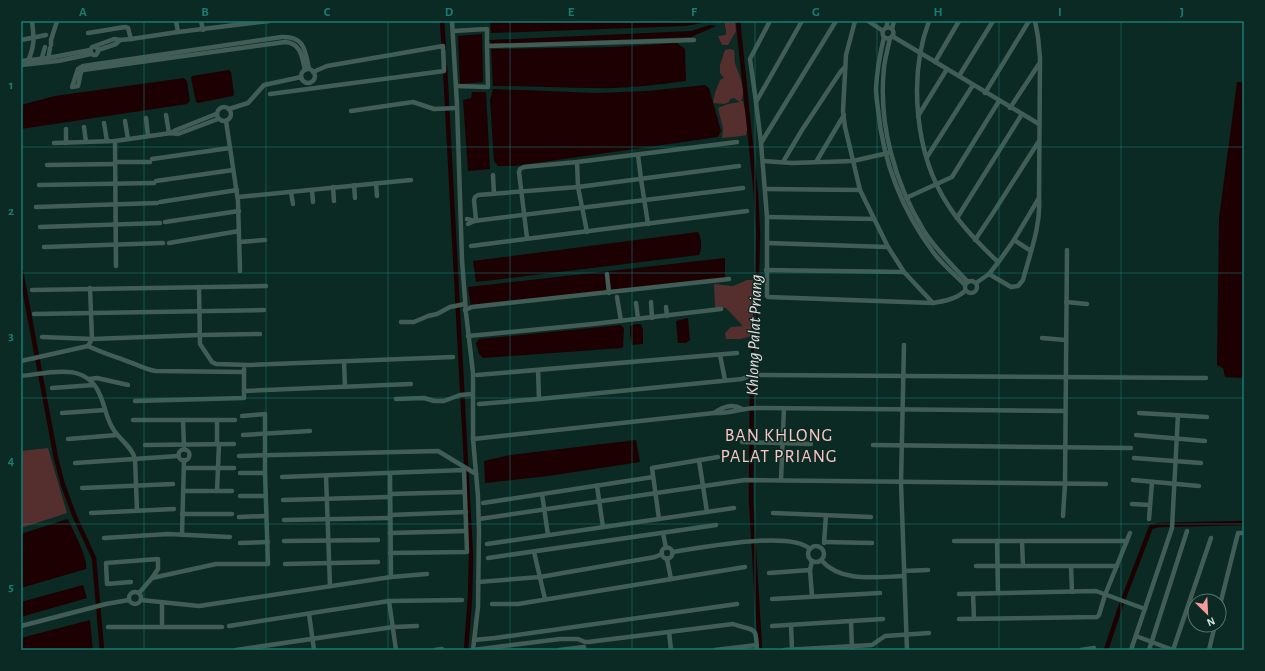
<svg xmlns="http://www.w3.org/2000/svg" width="1265" height="671" font-family="'Alegreya Sans',sans-serif">
<style>
.green{fill:#552f2e}
.water{fill:#1d0002}
.lines{fill:none;stroke-linecap:round;stroke-linejoin:round}
.canal{stroke:#1d0002;stroke-width:4.5}
.street{stroke:#425d56;stroke-width:4.5}
.grid{fill:none;stroke:#197b74;stroke-width:1;stroke-opacity:0.55}
.labels{text-anchor:middle;dominant-baseline:central;stroke-width:3;stroke-linejoin:round;paint-order:stroke}
.water-label{font-size:17px;font-style:italic;fill:#f2dedd;stroke:#0a2a23}
.quarter-label{font-size:18px;letter-spacing:1px;fill:#fbc6c4;stroke:#0a2a23}
.neatline{fill:none;stroke:#197b74;stroke-width:1.5}
.grid-label{font-size:13px;text-anchor:middle;font-weight:bold;fill:#197b74}
</style>
<rect width="100%" height="100%" fill="#0a2a23"/>
<!-- green -->
<g class="green">
<polygon points="724,21 735,21 736,31 728,45 722,45 718,36 726,35 726,30"/>
<path d="M730 49 734 50C735 55 734 59 735 63 739 76 747 89 741 101H743C745 112 750 124 746 135L742 136 722 138 723 129 718 108 728 104 740 102 734 98 730 99 729 102 724 104 713 103 715 93 720 80 724 78 720 73V65L725 50Z"/>
<polygon points="747,280 753,280 754,303 756,309 751,322 751,336 741,339 726,339 725,333 731,327 743,326 726,308 715,307 714,284 733,286"/>
<polygon points="48,448 67,513 21,528 21,451"/>
</g>
<!-- water -->
<g class="water">
<polygon points="490,21 713,21 686,26 491,33"/>
<polygon points="710,25 716,26 691,37 492,45 489,40 691,31"/>
<polygon points="482,34 483,82 460,84 458,36"/>
<path d="M677 43 685 49 686 81C655 85 625 89 594 88 560 88 527 86 493 86L491 49 613 47Z"/>
<polygon points="229,70 231,72 234,94 233,96 198,103 196,102 191,78 192,76"/>
<polygon points="184,78 187,81 190,101 187,104 21,129 21,105 55,96"/>
<polygon points="1237,82 1244,82 1244,378 1225,377 1223,368 1217,365 1219,218"/>
<polygon points="705,85 709,88 721,131 718,137 515,166 498,166 494,161 490,100 493,89 597,93 647,91"/>
<polygon points="472,92 486,92 490,169 468,171 463,100 471,98"/>
<path d="M698 232C702 238 702 249 699 255L476 282 473 261Z"/>
<polygon points="725,258 725,278 471,306 468,287"/>
<polygon points="688,318 690,340 686,343 678,343 676,321"/>
<polygon points="635,324 641,324 643,330 643,344 632,345 630,334 630,326"/>
<polygon points="621,325 624,328 623,347 622,348 483,358 479,354 476,343 479,339"/>
<polygon points="636,440 640,462 548,476 485,483 484,461 510,455"/>
<path d="M67 519 70 523C74 533 89 560 86 569L21 588V534Z"/>
<polygon points="83,585 87,598 21,617 21,602"/>
<polygon points="90,620 93,650 21,650 21,638"/>
</g>
<g class="lines">
<!-- canal -->
<g class="canal">
<polyline points="442,21 444,49"/>
<polyline points="738,21 756,194 758,235 756,305 752,375 751,500 760,650"/>
<polyline points="445,67 471,557 470,598 466,650"/>
<polyline points="21,271 56,458 63,485 75,517 94,558 102,650"/>
<polyline points="1106,650 1120,608 1151,527 1158,525 1244,523"/>
</g>
<!-- street -->
<g class="street">
<polyline points="176,21 178,32"/>
<polyline points="201,21 203,30"/>
<polyline points="452,21 457,105 462,260 466,313 473,373 473,439 478,496 479,531 478,607 473,650"/>
<path d="M836 21 761 143 767 217V296L768 297 933 303C945 301 956 299 965 291"/>
<polyline points="855,21 846,55 843,111 845,127 860,190 888,247 904,272 933,303"/>
<polyline points="868,21 883,31"/>
<path d="M929 21C908 77 915 155 948 205 962 227 980 245 998 262"/>
<circle cx="888" cy="33" r="5.5"/>
<polyline points="886,28 888,21"/>
<polyline points="892,29 894,21"/>
<polyline points="453,31 487,29 487,46 694,40"/>
<polyline points="88,33 125,27 128,28 131,39"/>
<polyline points="892,36 1039,124"/>
<path d="M884 37C880 54 877 71 876 88 876 95 877 102 878 109 883 161 902 210 933 252 942 264 954 274 965 285"/>
<path d="M890 38C888 48 885 58 884 68 878 124 895 184 924 231 936 250 953 266 968 282"/>
<polyline points="21,40 46,35"/>
<polyline points="51,45 51,40 57,21"/>
<polyline points="95,47 98,49 98,52 96,55 93,55 90,51 92,47 114,39 120,40 131,39 178,32 269,21"/>
<polyline points="98,50 116,44 120,40"/>
<polyline points="48,60 50,48"/>
<polyline points="21,61 48,58 90,50"/>
<path d="M28 61C35 45 34 38 32 21"/>
<polyline points="41,61 45,47"/>
<polyline points="935,62 959,21"/>
<polyline points="21,65 58,61 91,54"/>
<circle cx="308" cy="76" r="7"/>
<path d="M305 70C302 57 301 43 285 42L83 70 81 72 78 86 72 87 78 69 83 66 282 37C305 36 305 51 309 69"/>
<polyline points="959,76 993,21"/>
<polyline points="456,86 488,87 487,46"/>
<polyline points="985,93 1029,21"/>
<polyline points="270,94 444,71 443,46 327,66 313,72"/>
<polyline points="756,102 750,59 770,21"/>
<circle cx="224" cy="114" r="7"/>
<polyline points="1010,108 1039,64"/>
<polyline points="229,109 248,103 264,85 301,77"/>
<polyline points="351,111 413,102 434,109 457,108"/>
<polyline points="166,115 169,133"/>
<polyline points="918,116 947,69"/>
<polyline points="146,118 148,136"/>
<polyline points="125,121 128,139"/>
<polyline points="226,121 238,201 240,271"/>
<polyline points="104,123 107,141"/>
<polyline points="84,127 86,142"/>
<polyline points="66,129 66,143"/>
<polyline points="171,133 176,130 216,114"/>
<polyline points="115,141 116,266"/>
<polyline points="54,143 115,141 171,133 178,134 218,119"/>
<polyline points="761,143 756,102 802,21"/>
<polyline points="638,155 641,179 648,224"/>
<polyline points="927,157 973,85"/>
<polyline points="152,159 230,148"/>
<polyline points="763,161 792,163 853,161 888,153"/>
<polyline points="115,162 150,162"/>
<polyline points="577,162 578,187 587,232"/>
<polyline points="783,162 802,130 841,71 845,67"/>
<polyline points="816,162 844,115"/>
<polyline points="47,165 115,164"/>
<polyline points="493,175 494,194"/>
<polyline points="156,181 233,170"/>
<polyline points="376,183 377,196"/>
<polyline points="39,185 154,183"/>
<polyline points="354,185 355,198"/>
<polyline points="333,187 334,201"/>
<polyline points="765,189 860,190"/>
<polyline points="312,190 313,202"/>
<polyline points="291,192 293,204"/>
<polyline points="238,197 411,180"/>
<polyline points="906,198 952,177 999,101"/>
<polyline points="160,202 237,190"/>
<polyline points="36,207 157,203"/>
<polyline points="767,217 874,219"/>
<polyline points="957,218 1022,114"/>
<polyline points="467,219 474,221 743,188"/>
<polyline points="476,220 474,200 475,197 478,195 578,187 739,166"/>
<polyline points="165,222 239,211"/>
<polyline points="468,224 474,221"/>
<polyline points="40,227 160,223"/>
<polyline points="527,238 519,172 520,169 524,167 577,162 737,142"/>
<polyline points="975,240 993,213 1039,141"/>
<polyline points="1014,240 1031,251"/>
<polyline points="239,242 265,240"/>
<polyline points="169,243 239,231"/>
<polyline points="767,243 888,247"/>
<polyline points="471,246 747,211"/>
<polyline points="44,247 163,243"/>
<polyline points="766,270 904,272"/>
<polyline points="607,274 609,293"/>
<path d="M989 274 1011 287 1018 286 1023 280C1030 253 1041 226 1039 198"/>
<circle cx="971" cy="287" r="6"/>
<polyline points="976,283 989,274 1000,260 1014,240 1039,198 1040,58 1038,37 1035,21"/>
<polyline points="199,287 200,344 212,362 216,364 249,365 453,357"/>
<polyline points="32,290 266,286"/>
<polyline points="617,297 621,321"/>
<polyline points="651,302 652,318"/>
<polyline points="1066,302 1087,304"/>
<polyline points="636,303 638,319"/>
<polyline points="666,307 667,316"/>
<polyline points="465,310 472,307 729,279"/>
<polyline points="34,314 264,310"/>
<polyline points="401,322 414,322 428,316 437,314 450,307 465,304"/>
<polyline points="468,336 593,324 721,309"/>
<polyline points="42,337 92,339 200,335 260,334"/>
<polyline points="1042,338 1065,340"/>
<polyline points="904,345 901,483 907,650"/>
<path d="M88 346C102 353 117 357 132 363 141 366 147 370 156 371L244 372"/>
<polyline points="720,355 725,380"/>
<polyline points="21,361 88,346 92,339 90,288"/>
<polyline points="344,361 345,387"/>
<polyline points="244,369 244,391"/>
<polyline points="538,370 539,399"/>
<polyline points="477,375 737,353"/>
<path d="M21 376C50 373 86 361 100 395 105 406 106 417 112 427 118 439 132 446 135 459L137 510"/>
<polyline points="89,379 97,378 128,385"/>
<polyline points="52,388 94,385"/>
<polyline points="396,399 424,398 434,401 444,401 460,395 472,394"/>
<polyline points="135,401 244,398 244,391 411,384"/>
<polyline points="479,404 539,399 742,379 752,375 1206,378"/>
<path d="M742 409C732 403 723 407 714 413 729 414 742 408 756 408L1065 411"/>
<polyline points="62,413 105,410"/>
<polyline points="1139,413 1207,417"/>
<polyline points="242,416 265,414 265,473"/>
<polyline points="133,420 235,420"/>
<polyline points="183,420 184,446"/>
<polyline points="243,435 310,431"/>
<polyline points="1136,435 1205,441"/>
<polyline points="68,439 117,435"/>
<polyline points="473,439 714,413"/>
<polyline points="742,442 811,444"/>
<polyline points="217,444 217,420"/>
<polyline points="145,445 234,444"/>
<polyline points="873,445 1131,448"/>
<circle cx="184" cy="455" r="5.5"/>
<polyline points="239,456 438,451 476,474"/>
<polyline points="1134,458 1201,463"/>
<polyline points="699,460 707,512"/>
<polyline points="75,463 178,456"/>
<polyline points="184,468 234,468"/>
<polyline points="390,474 391,577"/>
<polyline points="326,476 330,586"/>
<polyline points="282,477 464,470 467,552 390,553"/>
<polyline points="781,480 784,408"/>
<polyline points="1133,480 1199,486"/>
<polyline points="597,486 603,527"/>
<polyline points="82,488 173,484"/>
<polyline points="183,491 232,491"/>
<polyline points="217,491 219,444"/>
<polyline points="390,494 464,492"/>
<polyline points="542,494 548,535"/>
<polyline points="240,496 266,496"/>
<polyline points="283,500 390,497"/>
<polyline points="483,503 653,477"/>
<polyline points="1132,504 1150,505"/>
<polyline points="91,513 174,509"/>
<polyline points="773,513 871,517"/>
<polyline points="182,514 232,514"/>
<polyline points="390,515 466,512"/>
<polyline points="1063,516 1065,484 1067,250"/>
<polyline points="239,517 266,516"/>
<polyline points="479,519 745,480 1106,484"/>
<polyline points="659,519 652,468 718,457"/>
<polyline points="1149,519 1152,482"/>
<polyline points="284,520 390,518"/>
<polyline points="390,533 466,531"/>
<polyline points="663,533 666,548"/>
<polyline points="182,535 184,460"/>
<polyline points="104,538 168,534 230,537"/>
<polyline points="284,541 378,540"/>
<polyline points="954,541 1127,541"/>
<polyline points="997,541 998,593"/>
<polyline points="1022,541 1023,566"/>
<polyline points="825,542 872,543"/>
<polyline points="240,543 268,542"/>
<polyline points="824,543 826,515"/>
<polyline points="487,544 734,508"/>
<circle cx="816" cy="554" r="8"/>
<circle cx="667" cy="553" r="5.5"/>
<polyline points="534,552 545,599"/>
<path d="M672 552C700 548 790 530 810 549"/>
<polyline points="488,558 716,525"/>
<polyline points="667,559 671,579"/>
<path d="M821 560C841 583 876 577 904 576"/>
<polyline points="285,564 378,562"/>
<polyline points="976,566 1117,566"/>
<polyline points="1071,566 1072,592"/>
<polyline points="904,571 928,570"/>
<polyline points="769,573 810,570"/>
<polyline points="131,582 107,584 106,563 158,559 158,569 152,578"/>
<polyline points="478,582 540,577 655,557 662,554"/>
<circle cx="135" cy="598" r="6"/>
<polyline points="139,593 152,578 216,564 268,564 265,473 240,473"/>
<polyline points="959,594 1096,591 1145,609"/>
<polyline points="973,594 974,619"/>
<polyline points="812,596 810,570 812,561"/>
<polyline points="772,599 880,593"/>
<polyline points="141,600 199,606 391,577 427,574"/>
<polyline points="389,601 396,650"/>
<polyline points="492,604 518,604 745,567"/>
<polyline points="1219,609 1238,533 1244,533"/>
<polyline points="309,614 314,650"/>
<polyline points="959,619 1097,617 1099,615 1105,595 1130,533"/>
<polyline points="851,621 852,650"/>
<polyline points="791,625 792,649"/>
<polyline points="21,626 106,604 129,600"/>
<polyline points="229,626 389,601 462,600"/>
<polyline points="772,626 883,619"/>
<polyline points="108,627 222,627"/>
<polyline points="162,627 162,602"/>
<polyline points="669,632 671,650"/>
<polyline points="1136,636 1173,650 1211,538"/>
<polyline points="474,640 495,638 737,604"/>
<polyline points="236,650 393,627 417,626"/>
<polyline points="435,650 442,649"/>
<path d="M473 650 560 639H578L585 642H588L733 624C755 632 756 624 757 650"/>
<polyline points="559,650 584,647 584,650"/>
<polyline points="715,650 757,645"/>
<polyline points="784,650 872,645 885,636 929,633"/>
<polyline points="1081,650 1094,648"/>
<polyline points="1131,650 1172,528 1178,415"/>
<polyline points="1149,650 1187,531"/>
<polyline points="1209,650 1215,625"/>
</g>
</g>
<!-- grid -->
<path class="grid" d="M144 21V650M266 21V650M388 21V650M510 21V650M632 21V650M755 21V650M877 21V650M999 21V650M1121 21V650M21 147H1244M21 273H1244M21 398H1244M21 524H1244"/>
<g class="labels">
<!-- water labels -->
<g class="water-label">
<text transform="translate(754 335) rotate(-88)">Khlong Palat Priang</text>
</g>
<!-- quarter labels -->
<g class="quarter-label">
<text x="779" y="436">BAN KHLONG<tspan x="779" dy="21">PALAT PRIANG</tspan></text>
</g>
</g>
<!-- border -->
<rect width="1265" height="671" fill="none" stroke="#0a2a23" stroke-width="44"/>
<!-- north arrow -->
<g transform="translate(1207 613) rotate(156)"><circle r="19" fill="#0a2a23" stroke="#59746d"/>
<path d="M0-3L7 15L0 10L-7 15Z" fill="#f59b9a"/>
<text y="-6" font-size="11" font-weight="bold" text-anchor="middle" fill="#d0e2dc">N</text>
</g>
<rect x="22" y="22" width="1221" height="627" class="neatline"/>
<g class="grid-label">
<text x="83" y="16">A</text>
<text x="205" y="16">B</text>
<text x="327" y="16">C</text>
<text x="449" y="16">D</text>
<text x="571" y="16">E</text>
<text x="694" y="16">F</text>
<text x="816" y="16">G</text>
<text x="938" y="16">H</text>
<text x="1060" y="16">I</text>
<text x="1182" y="16">J</text>
<text x="11" y="89">1</text>
<text x="11" y="215">2</text>
<text x="11" y="340">3</text>
<text x="11" y="465">4</text>
<text x="11" y="591">5</text>
</g>
</svg>
